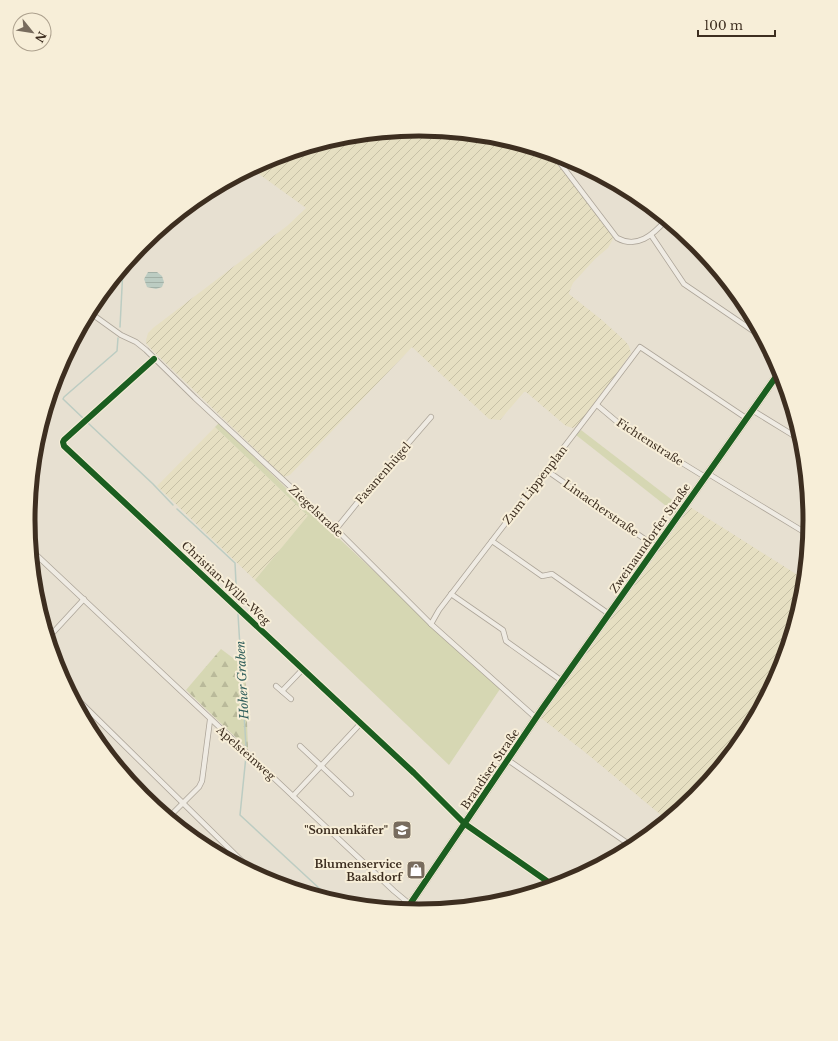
<svg xmlns="http://www.w3.org/2000/svg" width="838" height="1041" font-family="'Libre Baskerville',serif">
<style>
.farmland{fill:url(#farmland-furrows)}
.green{fill:#d6d7b3}
.forest{fill:url(#forest-firs)}
.water{fill:url(#water-rules)}
.lines{fill:none;stroke-linecap:round;stroke-linejoin:round}
.stream{stroke:#bcccc2;stroke-width:1.5}
.street-casing{stroke:#ada599;stroke-width:6}
.secondary-casing{stroke:#9c958a;stroke-width:8}
.street{stroke:#efebe3;stroke-width:4.5}
.secondary{stroke:#efebe3;stroke-width:6}
.cycleway-casing{stroke:#f7eed8;stroke-width:8}
.cycleway{stroke:#1b5e20;stroke-width:6}
.labels{text-anchor:middle;dominant-baseline:central;stroke-width:4;stroke-linejoin:round;paint-order:stroke}
.street-label{font-size:11px;fill:#3d2e20;stroke:#f7eed8}
.poi-label{font-size:11px;font-weight:bold;fill:#3d2e20;stroke:#f7eed8;text-anchor:end}
.water-label{font-size:12px;font-style:italic;fill:#2f5d5a;stroke:#f7eed8}
.rim{fill:none;stroke:#3d2e20;stroke-width:5}
</style>
<defs>
<pattern id="farmland-furrows" width="10" height="10" patternUnits="userSpaceOnUse"><rect width="10" height="10" fill="#e6dfc2"/><path d="M-1 1l2-2M0 10L10 0M9 11l2-2" fill="none" stroke="#c6c0a6"/></pattern>
<pattern id="forest-firs" width="22" height="20" patternUnits="userSpaceOnUse"><rect width="22" height="20" fill="#d6d7b3"/><path d="M5 1l3.5 6h-7zM16 11l3.5 6h-7z" fill="#b9b99a"/></pattern>
<pattern id="water-rules" width="6" height="5" patternUnits="userSpaceOnUse"><rect width="6" height="5" fill="#bcccc2"/><path d="M0 2.5h6" fill="none" stroke="#a2b0a6"/></pattern>
</defs>
<rect width="100%" height="100%" fill="#e7e0d1"/>
<!-- farmland -->
<g class="farmland">
<polygon points="419,130 496,137 549,153 611,232 613,239 608,248 595,259 573,283 570,290 569,294 602,320 625,341 629,346 631,353 582,423 573,428 566,426 526,392 524,392 500,420 489,419 412,347 290,475 284,477 152,350 146,343 146,340 148,333 153,328 287,226 306,208 252,169 270,159 343,137"/>
<polygon points="215,427 308,516 255,580 157,486"/>
<polygon points="690,507 804,579 802,597 780,670 744,738 695,797 667,820 586,753 541,718"/>
</g>
<!-- green -->
<g class="green">
<polygon points="581,430 680,506 675,513 576,435"/>
<polygon points="311,512 477,668 500,689 449,765 255,580"/>
</g>
<!-- forest -->
<g class="forest">
<polygon points="219,423 311,512 308,516 215,427"/>
<polygon points="221,649 245,667 248,749 186,690"/>
</g>
<!-- water -->
<polygon class="water" points="148,272 157,272 162,276 164,282 162,287 156,289 147,287 144,279"/>
<g class="lines">
<!-- stream -->
<g class="stream">
<polyline points="120,327 123,268"/>
<polyline points="84,419 63,399 64,397 117,351 118,338"/>
<polyline points="88,423 153,484 173,505"/>
<polyline points="177,509 235,563 237,604"/>
<polyline points="238,614 246,747"/>
<polyline points="246,756 240,815 333,901"/>
</g>
<!-- street casing -->
<g class="street-casing">
<g id="street">
<path d="M554 155 617 238C637 249 653 235 666 220"/>
<polyline points="651,235 684,284 762,337"/>
<polyline points="89,312 121,335 136,342 146,350 195,398 336,529 431,624 536,718"/>
<polyline points="154,359 64,440 63,442 64,446 414,773 465,824 554,886"/>
<polyline points="597,405 622,426 705,477"/>
<polyline points="752,410 801,440"/>
<polyline points="546,470 656,547"/>
<polyline points="707,473 809,535"/>
<polyline points="336,529 366,492 431,417"/>
<polyline points="492,541 542,576 552,574 609,614"/>
<polyline points="31,550 394,891 418,911"/>
<polyline points="451,594 503,630 506,641 562,681"/>
<path d="M431 624 439 610C506 522 574 435 640 347L746 418"/>
<polyline points="48,638 84,599"/>
<polyline points="276,686 291,699"/>
<polyline points="68,690 255,874"/>
<polyline points="282,691 303,669"/>
<polyline points="300,746 351,794"/>
<polyline points="508,760 633,847"/>
<polyline points="293,796 361,723"/>
<polyline points="168,818 199,787 202,781 210,720"/>
</g>
</g>
<!-- secondary casing -->
<g class="secondary-casing">
<polyline id="secondary" points="406,910 542,709 780,371"/>
</g>
<!-- street -->
<use href="#street" class="street"/>
<!-- secondary -->
<use href="#secondary" class="secondary"/>
<!-- cycleway casing -->
<g class="cycleway-casing">
<g id="cycleway">
<polyline points="154,359 64,440 63,442 64,446 414,773 465,824 554,886"/>
<polyline points="406,910 542,709 780,371"/>
</g>
</g>
<!-- cycleway -->
<use href="#cycleway" class="cycleway"/>
</g>
<!-- icons -->
<defs>
<g id="school-square" transform="scale(1)"><rect x="-9" y="-9" width="18" height="18" rx="4" fill="#786c5e" stroke="#f7eed8"/><path d="M0-5L7-2L0 1L-7-2ZM-4 1L0 2.5L4 1V4Q0 6-4 4Z" fill="#fff"/></g>
<g id="shop-square" transform="scale(1)"><rect x="-9" y="-9" width="18" height="18" rx="4" fill="#786c5e" stroke="#f7eed8"/><path d="M-5-2.5h2.3a2.7 3.5 0 0 1 5.4 0H5L5.5 6h-11ZM-1.5-2.5h3a1.5 2.3 0 0 0-3 0Z" fill="#fff"/></g>
</defs>
<g fill-rule="evenodd">
<use href="#school-square" x="402" y="830"/>
<use href="#shop-square" x="416" y="870"/>
</g>
<g class="labels">
<!-- street labels -->
<g class="street-label">
<text transform="translate(650 442) rotate(33)">Fichtenstraße</text>
<text transform="translate(383 473) rotate(-49)">Fasanenhügel</text>
<text transform="translate(535 485) rotate(-52)">Zum Lippenplan</text>
<text transform="translate(601 508) rotate(35)">Lintacherstraße</text>
<text transform="translate(316 511) rotate(43)">Ziegelstraße</text>
<text transform="translate(650 538) rotate(-55)">Zweinaundorfer Straße</text>
<text transform="translate(226 583) rotate(43)">Christian-Wille-Weg</text>
<text transform="translate(246 753) rotate(42)">Apelsteinweg</text>
<text transform="translate(490 769) rotate(-56)">Brandiser Straße</text>
</g>
<!-- poi labels -->
<g class="poi-label">
<text x="388" y="830">"Sonnenkäfer"</text>
<text x="402" y="864">Blumenservice<tspan x="402" dy="13">Baalsdorf</tspan></text>
</g>
<!-- water labels -->
<g class="water-label">
<text transform="translate(242 680) rotate(-93)">Hoher Graben</text>
</g>
</g>
<!-- crop -->
<path d="M0 0H838V1041H0ZM35 520a384 384 0 1 1 768 0a384 384 0 1 1-768 0Z" fill="#f7eed8" fill-rule="evenodd"/>
<path class="rim" d="M35 520a384 384 0 1 1 768 0a384 384 0 1 1-768 0Z"/>
<!-- north arrow -->
<g transform="translate(32 32) rotate(120)"><circle r="19" fill="#f7eed8" stroke="#ada18e"/>
<path d="M0-3L7 15L0 10L-7 15Z" fill="#786c5e"/>
<text y="-6" font-size="11" font-weight="bold" text-anchor="middle" fill="#3d2e20">N</text>
</g>
<!-- scale -->
<path d="M698 30v6h77v-6" fill="none" stroke="#3d2e20" stroke-width="2"/>
<text x="704" y="30" font-size="12" fill="#3d2e20" stroke="#f7eed8" stroke-width="3" paint-order="stroke">100 m</text>
</svg>
